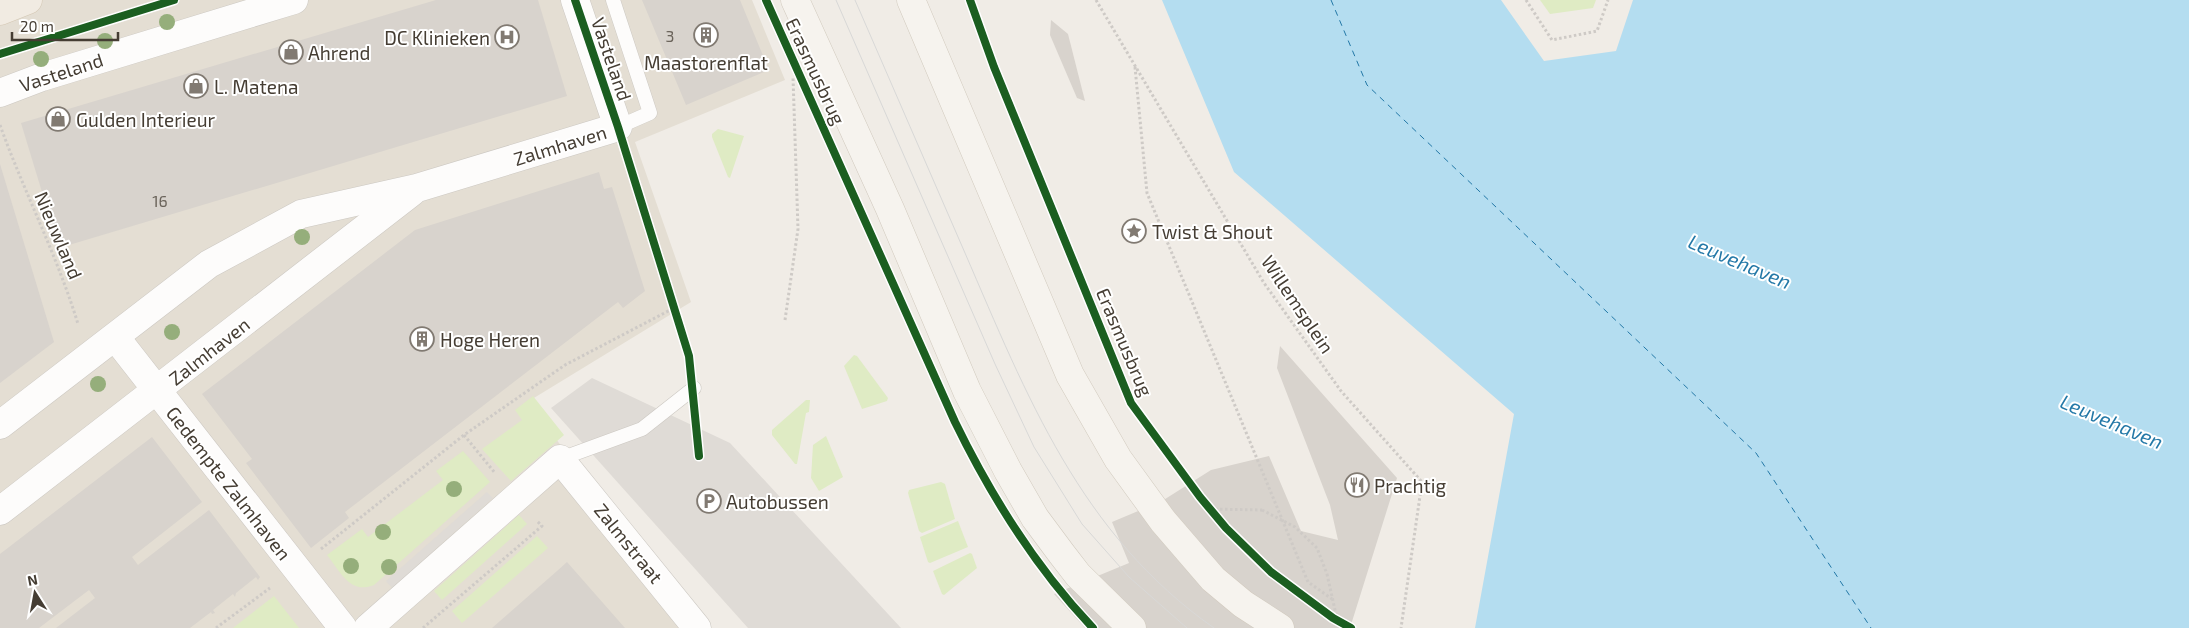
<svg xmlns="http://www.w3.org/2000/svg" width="2189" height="628" font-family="'Exo 2',sans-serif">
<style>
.residential{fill:#e4ded3}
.green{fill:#dfebc4}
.parking{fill:#dfdbd6}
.water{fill:#b4ddf0}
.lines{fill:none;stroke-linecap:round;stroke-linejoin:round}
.ferry{stroke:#2378a7;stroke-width:1;stroke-dasharray:6 5;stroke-linecap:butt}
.building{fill:#d8d3cd}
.service-casing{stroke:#ccc8c2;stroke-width:15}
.minor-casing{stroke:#ccc8c2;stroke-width:29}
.secondary-casing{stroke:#d1cabe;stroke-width:29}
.primary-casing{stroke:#d3c7b3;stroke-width:29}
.path{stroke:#cecac6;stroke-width:3;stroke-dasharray:2.5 2.5;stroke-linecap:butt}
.service{stroke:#fdfcfb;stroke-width:14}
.minor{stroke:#fdfcfb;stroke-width:28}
.secondary{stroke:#f6f3ee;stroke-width:28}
.primary{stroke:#f1ebe2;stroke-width:28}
.tram{stroke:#d8d8d7;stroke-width:1}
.path-bridge{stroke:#cecac6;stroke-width:3;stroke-dasharray:2.5 2.5;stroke-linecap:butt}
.cycleway-casing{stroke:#fff;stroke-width:11}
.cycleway{stroke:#1b5e20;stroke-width:8}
.tree{fill:#95ae7b}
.labels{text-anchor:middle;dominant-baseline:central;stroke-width:4;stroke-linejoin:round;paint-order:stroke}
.number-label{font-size:16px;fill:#6b645b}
.poi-label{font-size:19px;fill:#453d33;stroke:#fff;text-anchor:start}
.street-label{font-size:19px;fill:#453d33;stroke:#fff}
.water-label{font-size:20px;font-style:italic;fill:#2378a7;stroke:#fff}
</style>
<rect width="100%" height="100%" fill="#f0ece6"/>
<!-- residential -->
<polygon class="residential" points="0,0 752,0 785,80 635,142 691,302 529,401 691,628 0,628"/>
<!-- green -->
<g class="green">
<polygon points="1540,0 1596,0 1593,8 1550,14"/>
<polygon points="718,129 744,136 730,178 728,177 712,137 712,134"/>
<polygon points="854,355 857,356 888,398 887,401 862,409 844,366"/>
<polygon points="533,396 564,435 511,481 482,449 522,420 515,410"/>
<polygon points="806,400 810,400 809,412 806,413 797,464 795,464 772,435 772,430"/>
<polygon points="826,436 843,477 819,491 811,478 813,445"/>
<path d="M463 451 490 482 374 585C350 595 340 571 327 555L362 529 368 537 443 480 436 471Z"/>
<polygon points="941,482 945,484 955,519 922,533 919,531 908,493 909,490"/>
<polygon points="519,515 527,524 442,600 434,591"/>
<polygon points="958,521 968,547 930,563 928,562 920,537"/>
<polygon points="537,536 548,548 462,623 452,611"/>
<polygon points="970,553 972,554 977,568 944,595 942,594 933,571"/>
<polygon points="274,596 299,628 233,628"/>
</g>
<!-- parking -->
<g class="parking">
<polygon points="592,378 730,443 901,628 748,628 551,408"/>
<polygon points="487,492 493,498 392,588 386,581"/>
</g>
<!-- water -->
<polygon class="water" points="1162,0 1501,0 1544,61 1616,51 1633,0 2189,0 2189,628 1475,628 1514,414 1234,172"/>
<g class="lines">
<!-- ferry -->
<polyline class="ferry" points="1331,0 1367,85 1756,453 1871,628"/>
</g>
<!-- building -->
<g class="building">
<polygon points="436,0 538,0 567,96 59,248 21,123"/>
<polygon points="642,0 740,0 769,70 686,105"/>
<polygon points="1051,20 1068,34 1085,101 1077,98 1050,35"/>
<polygon points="0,164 54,342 0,383"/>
<polygon points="599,172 604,189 612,187 645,291 623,308 618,302 345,512 349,518 311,548 246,463 252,459 202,394 415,230"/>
<polygon points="1280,346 1397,478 1350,628 1085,628 1054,594 1129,563 1112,522 1162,501 1211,470 1269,456 1301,531 1338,540 1330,505 1277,368"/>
<polygon points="152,437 202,502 132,557 138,565 209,510 260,577 258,580 256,577 236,593 235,597 233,594 213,610 215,613 212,614 211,612 190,628 56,628 95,598 89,590 39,628 0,628 0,554"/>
<polygon points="567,562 625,628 492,628 557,571"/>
</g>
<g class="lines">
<!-- service casing -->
<g class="service-casing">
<g id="service">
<polyline points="613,0 650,113 618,127"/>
<polyline points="560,459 642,429 694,388"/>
</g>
</g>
<!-- minor casing -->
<g class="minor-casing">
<g id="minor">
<polyline points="0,93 42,77 294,0"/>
<polyline points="116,338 343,628"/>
<polyline points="0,425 209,264 301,214 417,188 618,127 575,0"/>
<polyline points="0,511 412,192"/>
<polyline points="368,628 560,459 697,628"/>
</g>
</g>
<!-- secondary casing -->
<g class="secondary-casing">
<g id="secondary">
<polyline points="795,0 890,209 967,391 1008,471 1035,518 1061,553 1078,575 1132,628"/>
<polyline points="911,0 1070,375 1118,459 1163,521 1213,579 1243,604 1280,628"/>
</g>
</g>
<!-- primary casing -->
<g class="primary-casing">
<polyline id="primary" points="0,11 28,0"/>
</g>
<!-- path -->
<g class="path">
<polyline points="1096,0 1264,283 1341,391 1422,482 1401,628"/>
<polyline points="1526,0 1552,40 1597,31 1608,0"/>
<polyline points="1135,67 1147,193 1308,582 1332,599"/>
<path d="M0 125C24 192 57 255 78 324"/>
<polyline points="785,320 798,229 793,77"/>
<polyline points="464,435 495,473"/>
<polyline points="1210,509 1262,510"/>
<polyline points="321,549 464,435 565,365 674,308"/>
<polyline points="1327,574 1339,628"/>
<polyline points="216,628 270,588"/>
<polyline points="423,628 542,526 537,521"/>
</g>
<!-- service -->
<use href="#service" class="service"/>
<!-- minor -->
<use href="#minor" class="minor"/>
<!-- secondary -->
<use href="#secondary" class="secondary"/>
<!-- primary -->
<use href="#primary" class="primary"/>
<!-- tram -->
<g class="tram">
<polyline points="836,0 995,364 1034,447 1082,524 1129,577 1187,628"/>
<path d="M855 0C892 84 928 169 965 253 1027 396 1080 534 1214 628"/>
</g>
<!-- path-bridge -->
<polyline class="path-bridge" points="1262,510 1295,527 1317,548 1327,574"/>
<!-- cycleway casing -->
<g class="cycleway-casing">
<g id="cycleway">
<polyline points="575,0 618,127 689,356 699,456"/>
<path d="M766 0 955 422C992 498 1035 567 1093 628"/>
<polyline points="970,0 994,67 1131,403 1200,497 1226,528 1271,572 1333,618 1351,628"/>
<polyline points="0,54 174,0"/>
</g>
</g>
<!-- cycleway -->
<use href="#cycleway" class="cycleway"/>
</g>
<!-- trees -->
<g class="tree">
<circle cx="167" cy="22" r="8"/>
<circle cx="105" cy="41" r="8"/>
<circle cx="41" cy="59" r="8"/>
<circle cx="302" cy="237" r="8"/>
<circle cx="172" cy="332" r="8"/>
<circle cx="98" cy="384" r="8"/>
<circle cx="454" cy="489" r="8"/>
<circle cx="383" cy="532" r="8"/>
<circle cx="351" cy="566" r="8"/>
<circle cx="389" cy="567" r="8"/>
</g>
<!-- icons -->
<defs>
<g id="building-ring" transform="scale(1.25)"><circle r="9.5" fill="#fff" stroke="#817a72" stroke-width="1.5"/><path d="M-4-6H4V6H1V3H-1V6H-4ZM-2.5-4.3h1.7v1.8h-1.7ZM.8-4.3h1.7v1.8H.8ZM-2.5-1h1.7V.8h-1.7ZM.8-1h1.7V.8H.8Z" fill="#817a72"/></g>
<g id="hospital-ring" transform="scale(1.25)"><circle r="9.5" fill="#fff" stroke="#817a72" stroke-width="1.5"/><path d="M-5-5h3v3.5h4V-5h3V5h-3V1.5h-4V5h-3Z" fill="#817a72"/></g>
<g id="shop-ring" transform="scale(1.25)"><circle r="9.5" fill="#fff" stroke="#817a72" stroke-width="1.5"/><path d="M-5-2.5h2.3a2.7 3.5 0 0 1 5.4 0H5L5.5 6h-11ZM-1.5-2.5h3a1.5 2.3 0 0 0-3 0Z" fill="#817a72"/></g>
<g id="sight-ring" transform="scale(1.25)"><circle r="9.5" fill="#fff" stroke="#817a72" stroke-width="1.5"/><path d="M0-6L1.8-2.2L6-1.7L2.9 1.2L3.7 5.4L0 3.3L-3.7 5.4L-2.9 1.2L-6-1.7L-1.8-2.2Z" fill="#817a72"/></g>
<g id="restaurant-ring" transform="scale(1.25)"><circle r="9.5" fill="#fff" stroke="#817a72" stroke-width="1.5"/><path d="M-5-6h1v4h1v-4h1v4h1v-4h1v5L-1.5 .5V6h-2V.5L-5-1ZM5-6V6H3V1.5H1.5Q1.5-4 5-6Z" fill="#817a72"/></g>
<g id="parking-ring" transform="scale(1.25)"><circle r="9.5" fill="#fff" stroke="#817a72" stroke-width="1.5"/><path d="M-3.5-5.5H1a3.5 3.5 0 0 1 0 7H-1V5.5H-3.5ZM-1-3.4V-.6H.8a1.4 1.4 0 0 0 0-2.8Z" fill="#817a72"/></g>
</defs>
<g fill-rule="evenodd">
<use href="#building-ring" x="706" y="35"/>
<use href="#hospital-ring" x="507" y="37"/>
<use href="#shop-ring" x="291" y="52"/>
<use href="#shop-ring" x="196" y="86"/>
<use href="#shop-ring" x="58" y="119"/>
<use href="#sight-ring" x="1134" y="231"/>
<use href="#building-ring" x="422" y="339"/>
<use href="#restaurant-ring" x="1357" y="485"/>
<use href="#parking-ring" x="709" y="501"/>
</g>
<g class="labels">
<!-- number labels -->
<g class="number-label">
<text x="670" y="35">3</text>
<text x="160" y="200">16</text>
</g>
<!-- poi labels -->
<g class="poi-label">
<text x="490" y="37" text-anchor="end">DC Klinieken</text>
<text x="308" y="52">Ahrend</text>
<text x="706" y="62" text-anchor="middle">Maastorenflat</text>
<text x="214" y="86">L. Matena</text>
<text x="76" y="119">Gulden Interieur</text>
<text x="1152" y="231">Twist &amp; Shout</text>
<text x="440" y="339">Hoge Heren</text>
<text x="1374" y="485">Prachtig</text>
<text x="726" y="501">Autobussen</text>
</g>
<!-- street labels -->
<g class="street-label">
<text transform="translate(612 59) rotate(71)">Vasteland</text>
<text transform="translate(816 71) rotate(65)">Erasmusbrug</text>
<text transform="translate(61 72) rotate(-18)">Vasteland</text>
<text transform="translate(560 145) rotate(-17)">Zalmhaven</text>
<text transform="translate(59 235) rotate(67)">Nieuwland</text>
<text transform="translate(1298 304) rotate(56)">Willemsplein</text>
<text transform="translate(1125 342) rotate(67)">Erasmusbrug</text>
<text transform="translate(209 351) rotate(-38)">Zalmhaven</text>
<text transform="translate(229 483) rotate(52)">Gedempte Zalmhaven</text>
<text transform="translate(629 543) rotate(51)">Zalmstraat</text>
</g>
<!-- water labels -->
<g class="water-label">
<text transform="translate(1740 261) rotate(23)">Leuvehaven</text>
<text transform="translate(2112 421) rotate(23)">Leuvehaven</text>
</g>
</g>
<!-- north arrow -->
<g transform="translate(35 593) rotate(349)" stroke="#ffffff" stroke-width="4" paint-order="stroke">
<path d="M0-4L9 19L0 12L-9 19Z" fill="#453d33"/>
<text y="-8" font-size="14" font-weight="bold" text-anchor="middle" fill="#453d33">N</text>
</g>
<!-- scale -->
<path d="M12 32v8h106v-8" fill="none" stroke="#453d33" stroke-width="2.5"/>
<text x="20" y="32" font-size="15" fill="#453d33" stroke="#ffffff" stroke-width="4" paint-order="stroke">20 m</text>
</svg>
